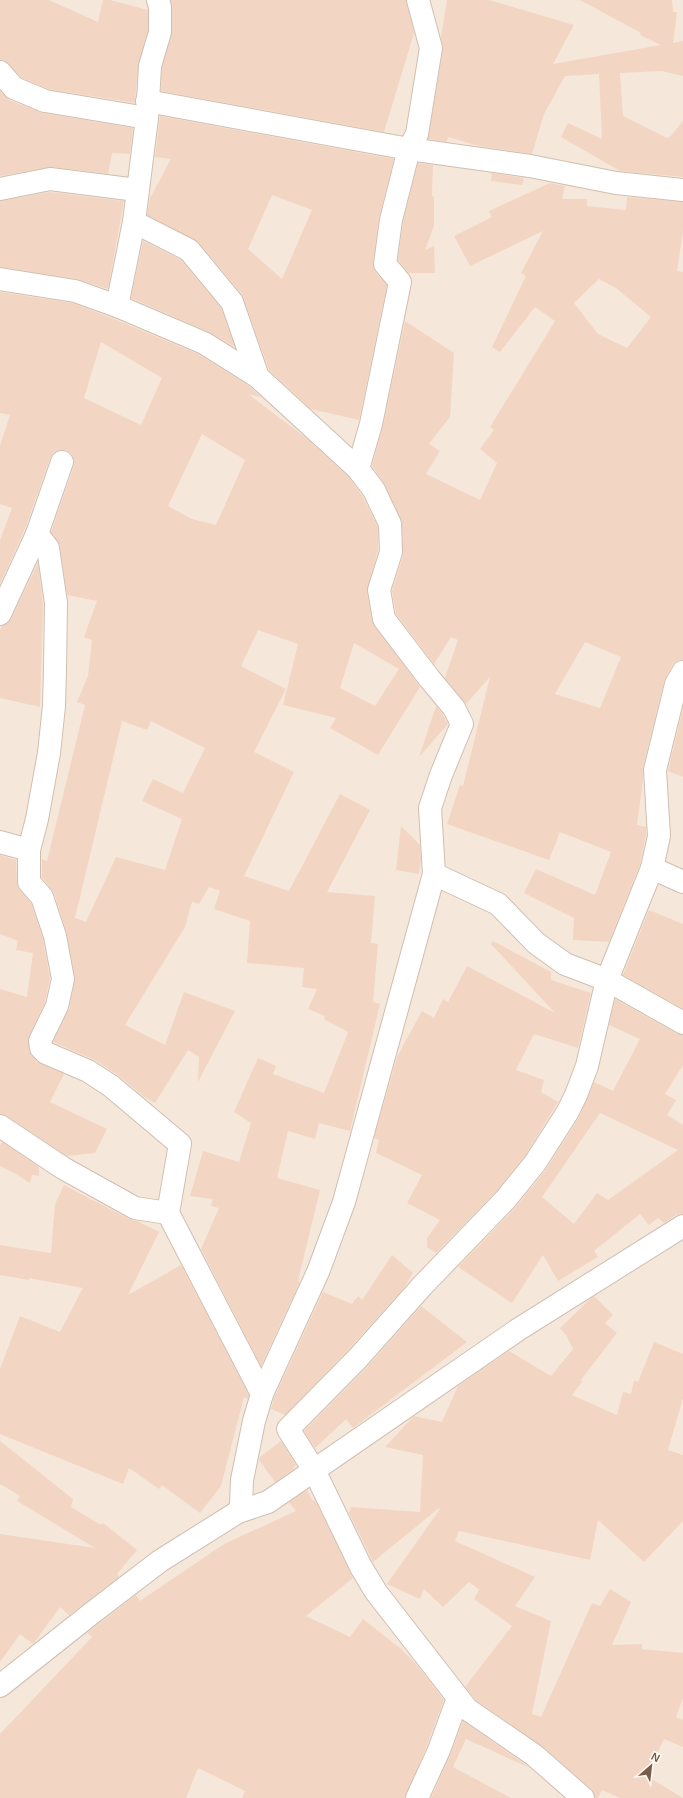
<svg xmlns="http://www.w3.org/2000/svg" width="683" height="1798" font-family="Helvetica,sans-serif">
<style>
.residential{fill:#f5e8da}
.building{fill:#f3d5c3;fill-rule:evenodd}
.lines{fill:none;stroke-linecap:round;stroke-linejoin:round}
.minor-casing{stroke:#d1beb0;stroke-width:24}
.minor{stroke:#fff;stroke-width:22}
</style>
<rect width="100%" height="100%" fill="#fdf6ec"/>
<!-- residential -->
<rect class="residential" x="0" y="0" width="683" height="1798"/>
<!-- building -->
<g class="building">
<polygon points="0,0 49,0 98,22 103,0 110,0 148,10 148,30 138,65 135,103 48,89 22,78 9,64 0,60"/>
<polygon points="171,0 406,0 414,33 384,132 161,91 162,68 172,32"/>
<polygon points="447,0 489,0 574,25 553,64 661,45 640,35 641,33 580,0 672,0 673,12 677,12 673,43 683,41 683,76 662,71 620,73 623,116 667,138 668,137 669,138 683,121 683,177 620,171 561,137 568,123 602,139 599,74 565,76 544,114 532,154 479,146 448,137 447,142 428,139 443,50 441,37"/>
<polygon points="0,91 9,100 43,113 133,128 130,154 112,153 108,174 51,167 0,176"/>
<path d="M160 116 394 159 379 217 373 262 375 272 387 285 359 420 311 409 269 370 242 294 198 242 147 215 150 198 171 159 155 157ZM272 195 312 210 282 279 248 249Z"/>
<polygon points="418,163 433,165 432,196 434,197 434,226 425,250 434,246 435,273 409,273 398,260 403,222"/>
<polygon points="492,173 524,178 522,185 491,181"/>
<path d="M550 183 565 186 562 199H587V206L626 210 627 197 683 202V231L677 271 683 272V660L677 661 672 665 664 681 643 767V780L637 825 646 827V835L640 864 609 942 573 940 574 918 524 893 536 869 595 895 611 852 560 832 549 860 447 824 460 785 463 786 490 677 466 704 445 678 458 640 451 637 434 664 396 614 392 591 403 556 402 523 385 485 372 466 383 426 405 321 454 353 450 417 429 444 440 451 426 474 480 500 497 463 480 449 494 430 490 427 555 321 535 307 500 352 492 347 526 276 521 273 543 231 470 266 454 236 492 217 489 211ZM599 279 616 288 651 317 627 348 598 334 574 303ZM585 642 621 657 600 708 555 694Z"/>
<polygon points="50,192 124,201 108,289 77,279 0,267 0,201"/>
<polygon points="143,241 181,260 221,308 235,347 209,332 131,298"/>
<path d="M0 292 72 303 112 318 198 354 250 387 261 397 248 394 305 437 349 477 363 497 378 527V550L367 592 372 621 420 687 378 755 330 728 336 718 283 705 298 644 258 630 241 666 286 689 254 752 294 772 244 876 289 891 340 794 370 810 327 892 375 896 371 943 378 944 373 1002 380 1004 350 1131 319 1123 315 1139 288 1131 277 1178 320 1190 298 1281 300 1282 261 1366 201 1249 219 1208 211 1206 213 1199 190 1196 203 1151 239 1162 251 1123 234 1112 258 1058 276 1066 273 1074 324 1093 348 1032 324 1019 325 1016 308 1009 317 989 302 987 304 968 247 963 250 921 214 909 220 891 209 887 199 904 192 902 185 927 125 1025 165 1045 184 992 235 1011 198 1082 199 1057 188 1050 155 1103 143 1096 119 1076 95 1060 53 1042 69 1009 75 977 67 934 54 893 42 877V859L47 861 85 705 77 702 88 676 92 640 84 637 97 601 67 595 60 546 51 532 74 466V460L72 454 66 450H60L54 452 50 458 25 529 0 584V540L12 508 0 504V446L10 415 0 413ZM101 342 162 378 141 425 84 398ZM202 434 245 460 216 525 192 519 168 506ZM354 643 399 669 375 706 340 688ZM122 721 147 730 151 721 205 748 183 793 153 779 142 801 182 819 165 870 116 857 86 922 75 918Z"/>
<polygon points="38,563 43,604 40,707 0,698 0,630 2,626 7,624 11,619"/>
<polygon points="436,706 443,715 448,724 419,757"/>
<polygon points="683,708 683,777 668,771"/>
<polygon points="401,826 420,845 421,859 419,874 396,870"/>
<polygon points="0,855 16,860 17,883 20,890 31,903 43,939 50,979 45,1002 29,1036 29,1050 37,1062 64,1074 50,1102 107,1129 95,1153 67,1156 7,1116 0,1114 0,989 27,997 33,953 16,950 18,941 0,934"/>
<polygon points="649,910 683,924 683,1009 623,975"/>
<polygon points="493,941 551,972 551,980 591,993 578,1048 534,1034 516,1070 544,1080 541,1092 558,1102 525,1156 496,1192 436,1253 427,1247 427,1238 440,1220 407,1203 422,1175 376,1153 379,1140 374,1138 397,1057 422,1011 434,1018 443,999 448,1002 467,966 555,1013 491,944"/>
<path d="M615 999 677 1034 683 1035V1065L665 1094 676 1100 667 1115 683 1125V1214L676 1215 664 1223 658 1218 649 1225 640 1214 594 1251 598 1257 558 1281 543 1255 512 1303 458 1267 514 1209 545 1171 578 1119 594 1082 613 1091 640 1039 609 1025ZM600 1113 678 1150 608 1200 597 1193 574 1224 542 1197Z"/>
<polygon points="2,1142 39,1167 39,1176 32,1175 30,1183 16,1174 0,1166 0,1146"/>
<polygon points="64,1185 129,1219 137,1221 159,1232 128,1295 167,1273 167,1275 168,1272 181,1265 249,1395 248,1399 244,1397 221,1486 200,1513 162,1485 159,1489 129,1468 123,1484 0,1434 0,1369 20,1316 60,1332 83,1288 29,1278 29,1280 0,1275 0,1245 51,1253 55,1204"/>
<polygon points="392,1255 413,1273 403,1289 349,1349 285,1415 271,1409 274,1398 323,1292 352,1304 358,1296 362,1300"/>
<polygon points="594,1296 613,1315 605,1323 617,1333 580,1381 583,1381 572,1395 617,1415 623,1392 631,1394 634,1380 638,1382 654,1342 683,1354 683,1398 668,1450 683,1455 683,1521 644,1562 598,1520 590,1560 459,1531 455,1541 535,1577 515,1606 551,1621 532,1714 541,1717 592,1603 600,1606 610,1589 631,1602 612,1645 642,1644 642,1649 683,1653 683,1698 676,1717 683,1720 683,1747 664,1739 647,1776 683,1798 620,1798 602,1790 598,1798 595,1798 591,1789 542,1746 476,1700 465,1687 512,1626 474,1599 479,1590 481,1591 469,1582 443,1607 424,1589 420,1599 387,1584 440,1509 439,1508 373,1562 349,1513 351,1507 420,1512 423,1455 385,1447 414,1416 442,1422 458,1386 509,1351 551,1376 573,1349 566,1335 560,1328 588,1301"/>
<polygon points="421,1306 467,1342 353,1428 346,1419 315,1448 304,1431 367,1367"/>
<polygon points="0,1441 73,1499 71,1507 101,1525 103,1523 137,1550 117,1574 119,1577 69,1615 60,1607 33,1644 20,1634 0,1662 0,1534 95,1548 17,1501 20,1496 0,1484"/>
<polygon points="281,1441 296,1465 293,1468 294,1469 275,1482 259,1460 260,1457"/>
<polygon points="307,1490 313,1501 315,1500 353,1578 306,1616 350,1637 363,1619 400,1648 417,1665 444,1700 427,1745 405,1798 242,1798 245,1791 198,1768 186,1798 0,1798 0,1734 92,1637 87,1633 136,1595 140,1601 224,1544 296,1511 289,1502"/>
<polygon points="463,1721 530,1768 466,1739 453,1767 511,1798 431,1798 450,1755"/>
</g>
<g class="lines">
<!-- minor casing -->
<g class="minor-casing">
<g id="minor">
<polyline points="158,0 160,7 160,32 150,66 147,118 134,222 189,250 232,302 258,377 358,469"/>
<polyline points="0,72 14,88 45,101 147,118"/>
<polyline points="147,101 409,149 530,166 616,183 683,190"/>
<polyline points="0,189 50,179 137,190"/>
<polyline points="0,279 75,291 117,306 204,343 258,377"/>
<polyline points="117,306 134,222"/>
<polyline points="37,534 48,548 56,603 55,670 54,706 49,753 37,819 29,850 29,882 42,897 55,936 63,979 57,1006 40,1041 41,1048 46,1053 88,1071 111,1086 180,1144 168,1213"/>
<polyline points="0,614 37,534 62,462"/>
<polyline points="0,842 29,850"/>
<polyline points="652,868 683,882"/>
<polyline points="434,874 498,904 536,943 565,964 607,980 683,1023"/>
<polyline points="0,1126 63,1168 135,1208 168,1213 262,1394"/>
<polyline points="238,1512 241,1505 242,1480 254,1421 262,1394 318,1272 344,1202 434,874 430,808 441,775 462,724 454,708 429,678 384,619 379,590 391,552 390,524 374,490 358,469 371,424 400,282 385,264 391,220 409,149 417,134 431,48 418,0"/>
<polyline points="0,1686 92,1613 160,1561 238,1512 268,1502 519,1329 683,1226"/>
<polyline points="417,1798 439,1750 458,1698"/>
<polyline points="583,1798 534,1755 467,1709 376,1592 361,1567 314,1470 288,1429 358,1358 423,1285 505,1200 535,1163 567,1113 576,1095 587,1066 607,980 652,868 659,836 655,770 676,684 683,672"/>
</g>
</g>
<!-- minor -->
<use href="#minor" class="minor"/>
</g>
<!-- north arrow -->
<g transform="translate(651 1766) rotate(28)" stroke="#fffaf3" stroke-width="3" paint-order="stroke">
<path d="M0-3L7 15L0 10L-7 15Z" fill="#7a5c4d"/>
<text y="-6" font-size="11" font-weight="bold" text-anchor="middle" fill="#7a5c4d">N</text>
</g>
</svg>
